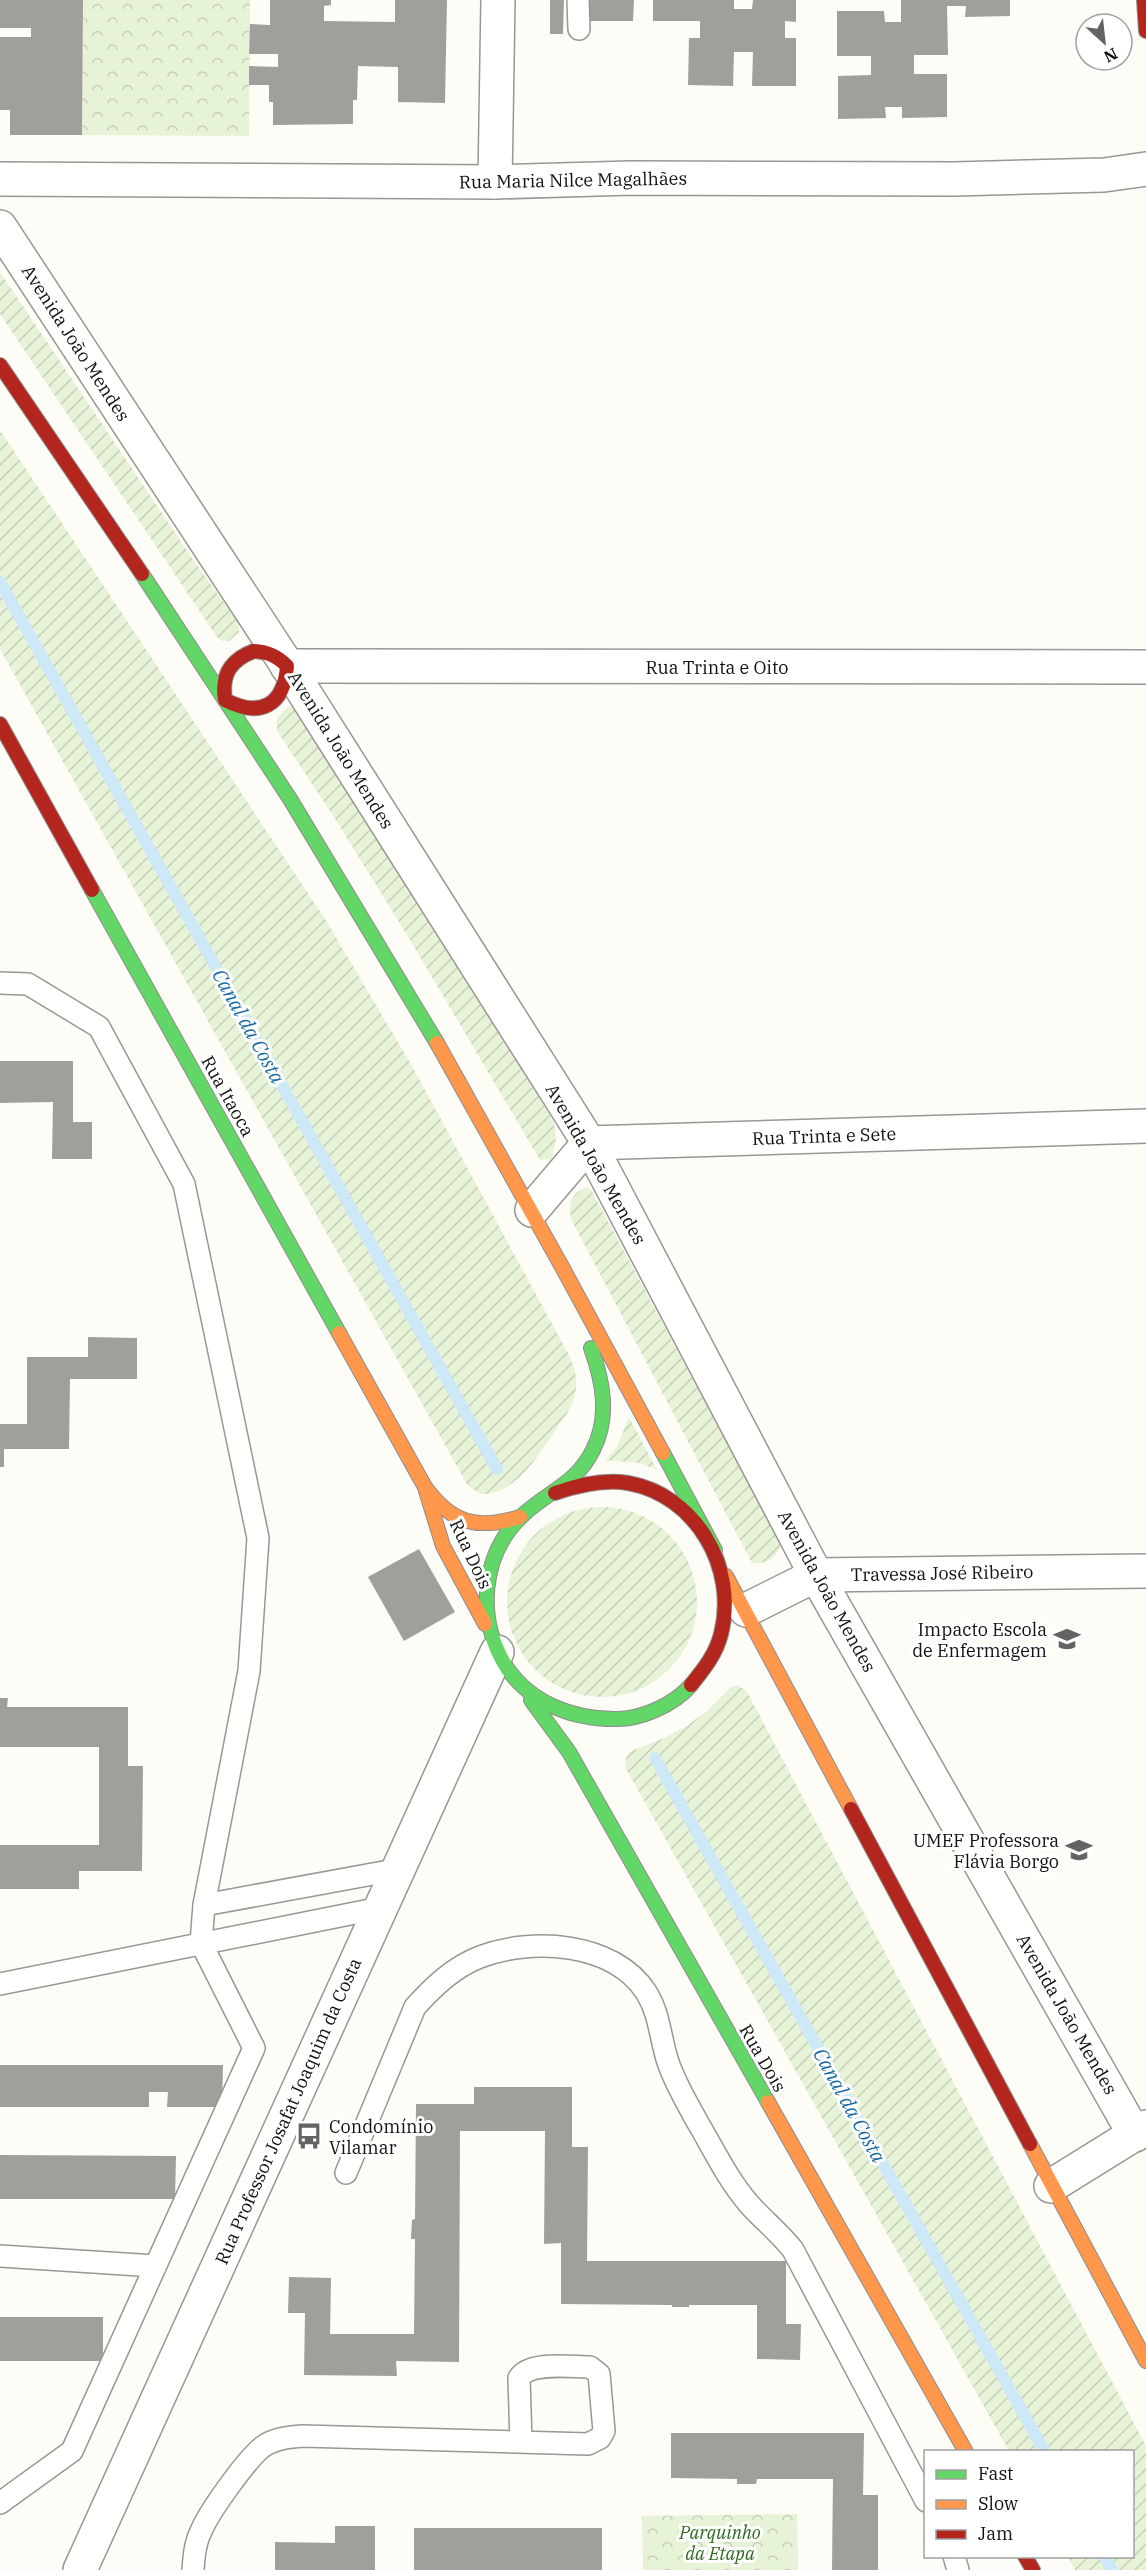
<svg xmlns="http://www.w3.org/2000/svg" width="1146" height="2570" font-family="'IBM Plex Serif',serif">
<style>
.park{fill:url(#park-crowns)}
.garden{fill:url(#garden-furrows)}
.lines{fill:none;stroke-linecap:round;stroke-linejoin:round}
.stream{stroke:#cde8f7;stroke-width:12}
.building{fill:#a19f9c}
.lane-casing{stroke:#979795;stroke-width:24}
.street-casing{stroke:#979795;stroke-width:36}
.fast-casing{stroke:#8e8d8b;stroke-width:16}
.slow-casing{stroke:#8e8d8b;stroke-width:16}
.jam-casing{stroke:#8e8d8b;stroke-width:16}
.lane{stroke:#fffffe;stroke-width:21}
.street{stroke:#fffffe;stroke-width:33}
.fast{stroke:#63d668;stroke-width:14}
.slow{stroke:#ff974d;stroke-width:14}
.jam{stroke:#b3261e;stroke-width:14}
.labels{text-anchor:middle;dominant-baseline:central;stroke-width:6;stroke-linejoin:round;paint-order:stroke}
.street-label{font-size:18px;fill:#111;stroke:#fff}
.poi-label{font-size:18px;fill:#111;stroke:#fff;text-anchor:end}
.park-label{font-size:18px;font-style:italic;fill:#2f6b1f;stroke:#fff}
.water-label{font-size:20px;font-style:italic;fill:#1768a6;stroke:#fff}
</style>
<defs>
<pattern id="park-crowns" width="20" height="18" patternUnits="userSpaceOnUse" patternTransform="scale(1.5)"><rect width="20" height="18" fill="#e7f3d7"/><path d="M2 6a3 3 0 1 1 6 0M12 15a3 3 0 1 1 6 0" fill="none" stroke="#c5cfb8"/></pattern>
<pattern id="garden-furrows" width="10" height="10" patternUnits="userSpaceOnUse" patternTransform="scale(1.5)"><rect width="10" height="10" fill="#e7f3d7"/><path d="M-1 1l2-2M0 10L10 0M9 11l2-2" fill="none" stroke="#c5cfb8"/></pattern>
</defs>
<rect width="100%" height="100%" fill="#fdfcf7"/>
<!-- park -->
<g class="park">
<polygon points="83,0 250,0 249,136 82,135"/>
<polygon points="797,2514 798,2570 643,2570 642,2516"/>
</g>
<!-- garden -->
<g class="garden">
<polygon points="0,272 194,561 239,624 239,632 229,641 222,641 217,637 0,314"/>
<path d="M0 430 327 922 412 1066 569 1355C575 1368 578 1381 575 1395 572 1409 562 1420 555 1431 537 1457 516 1494 481 1494L468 1486 0 649Z"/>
<path d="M289 706 297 707 552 1119C558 1134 556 1144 551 1159L540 1160 407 935 332 814 277 731V718Z"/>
<path d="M586 1187 590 1188 781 1544C776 1559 767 1564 752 1563L572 1221C567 1204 571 1194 586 1187Z"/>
<polygon points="629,1417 657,1470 640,1463 605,1460 617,1447"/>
<circle cx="602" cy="1602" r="95"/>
<polygon points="737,1685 746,1690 1146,2446 1146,2570 1075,2570 1068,2557 1132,2556 1132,2452 1009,2451 625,1767 626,1758 631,1751 664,1738 685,1727 707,1711 731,1687"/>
</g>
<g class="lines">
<!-- stream -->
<g class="stream">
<polyline points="0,582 497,1469"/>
<polyline points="655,1758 1045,2452"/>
<polyline points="1104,2556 1112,2570"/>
</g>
</g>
<!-- building -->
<g class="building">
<polygon points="0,0 83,0 82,135 10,135 10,110 0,110 0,37 31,37 31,28 0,28"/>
<polygon points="270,0 331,0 331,5 324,6 324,21 395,22 395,0 447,0 445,103 398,102 398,67 358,66 357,100 353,100 353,124 273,125 273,102 269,102 269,85 249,85 249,66 278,67 278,54 249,54 250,24 270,25"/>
<polygon points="550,0 564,0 563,34 550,34"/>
<polygon points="588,0 634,0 633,21 588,21"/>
<polygon points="653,0 734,0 734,9 752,9 753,0 796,0 796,22 785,21 785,38 796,38 796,86 752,86 753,52 734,52 733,86 688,85 689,38 700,38 700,21 653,21"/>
<polygon points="901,0 1010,0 1010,16 965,17 966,6 947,6 948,55 914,55 914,74 947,74 947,117 902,118 902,107 885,107 886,118 838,119 838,76 871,75 871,56 837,56 837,11 884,11 885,22 901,22"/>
<polygon points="0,1061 73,1061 73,1122 92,1122 92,1159 52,1159 53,1102 0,1103"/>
<polygon points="88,1337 137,1338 137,1379 70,1379 69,1449 4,1449 4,1467 0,1467 0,1424 27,1424 27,1357 88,1357"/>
<polygon points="419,1549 455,1612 404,1641 368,1577"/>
<polygon points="0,1698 8,1698 7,1707 128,1707 128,1766 143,1766 142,1871 79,1871 79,1889 0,1889 0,1845 99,1845 99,1747 0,1747"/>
<polygon points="0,2065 223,2065 222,2107 167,2107 168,2092 149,2092 149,2107 0,2107"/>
<polygon points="474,2087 572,2087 572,2147 588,2147 587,2261 786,2261 786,2324 801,2324 800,2360 757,2359 757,2305 689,2305 689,2307 672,2307 672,2305 561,2304 561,2243 544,2244 545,2131 460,2131 459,2362 396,2361 397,2376 304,2375 305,2313 288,2313 289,2277 331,2278 330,2334 414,2334 415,2239 411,2239 412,2220 415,2219 416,2104 474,2104"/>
<polygon points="0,2155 176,2156 175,2199 0,2199"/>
<rect x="0" y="2317" width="103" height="44"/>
<polygon points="671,2433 864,2433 863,2495 878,2495 878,2570 832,2570 833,2479 757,2479 756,2484 737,2484 737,2479 671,2478"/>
<polygon points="335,2526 375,2526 375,2570 275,2570 275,2542 335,2543"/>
<rect x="414" y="2528" width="188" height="42"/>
</g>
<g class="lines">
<!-- lane casing -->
<g class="lane-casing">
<g id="lane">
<polyline points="578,0 579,29"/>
<polyline points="0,983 28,984 99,1027 184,1184 258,1538 249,1671 204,1905 201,1943 254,2048 72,2451 0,2503"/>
<polyline points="204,1905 400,1869"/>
<polyline points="0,1984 380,1908"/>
<path d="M346 2173 415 2007C434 1986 454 1967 480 1957 532 1937 613 1942 646 1992 660 2014 660 2038 668 2062 675 2083 687 2103 698 2123 714 2150 728 2180 749 2204 763 2220 780 2233 793 2250L926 2501"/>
<polyline points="0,2256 155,2266"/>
<polyline points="954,2556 958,2570"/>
<path d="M193 2570C194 2556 195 2542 202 2529 210 2511 251 2452 267 2444 278 2438 290 2437 303 2436L588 2444 600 2438 604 2431 599 2374 590 2367C570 2367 530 2361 519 2378L521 2442"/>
</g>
</g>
<!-- street casing -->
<g class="street-casing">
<g id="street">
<polyline points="0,179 495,182 631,178 955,179 1104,175 1146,169"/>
<polyline points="495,182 498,0"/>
<polyline points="0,227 283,659 589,1143 816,1575 1135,2135"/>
<polyline points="287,666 1146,667"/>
<polyline points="532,1210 589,1143 1146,1126"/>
<polyline points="746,1610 816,1575 1146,1571"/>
<polyline points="1051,2186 1146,2127"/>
<polyline points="80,2570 497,1652"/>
</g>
</g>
<!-- fast casing -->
<g class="fast-casing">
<g id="fast">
<polyline points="142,574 290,799 437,1043"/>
<polyline points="92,890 339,1333"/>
<path d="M591 1348C603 1381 610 1417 593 1450 577 1483 549 1491 524 1514 480 1554 476 1620 507 1668 531 1703 572 1719 614 1719 640 1720 674 1705 691 1685"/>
<polyline points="663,1453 715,1550"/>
<polyline points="531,1700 569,1752 768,2102"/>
</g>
</g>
<!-- slow casing -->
<g class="slow-casing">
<g id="slow">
<polyline points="437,1043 561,1265 663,1453"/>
<path d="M339 1333 425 1487C452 1524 477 1530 520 1517"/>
<polyline points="426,1491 443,1546 485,1624"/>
<polyline points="726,1576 851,1809"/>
<polyline points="768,2102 966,2452"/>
<polyline points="1030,2144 1146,2361"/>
</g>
</g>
<!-- jam casing -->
<g class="jam-casing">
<g id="jam">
<polyline points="1144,0 1146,31"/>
<polyline points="0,365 142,574"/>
<path d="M254 651C268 652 277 656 287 666 284 706 260 718 225 700 221 675 230 660 254 651Z"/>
<polyline points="0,724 92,890"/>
<path d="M555 1493C578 1485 603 1479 628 1483 696 1495 738 1568 721 1634 716 1654 704 1669 691 1685"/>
<polyline points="851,1809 1030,2144"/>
<polyline points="1025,2556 1033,2570"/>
</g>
</g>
<!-- lane -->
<use href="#lane" class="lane"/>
<!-- street -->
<use href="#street" class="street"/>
<!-- fast -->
<use href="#fast" class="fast"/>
<!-- slow -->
<use href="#slow" class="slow"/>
<!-- jam -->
<use href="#jam" class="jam"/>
</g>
<!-- icons -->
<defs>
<g id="university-bare" transform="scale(2.07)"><path d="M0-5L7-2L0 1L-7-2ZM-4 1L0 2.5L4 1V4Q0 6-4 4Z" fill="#646362" stroke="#fff" stroke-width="2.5" paint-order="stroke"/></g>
<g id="school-bare" transform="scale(2.07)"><path d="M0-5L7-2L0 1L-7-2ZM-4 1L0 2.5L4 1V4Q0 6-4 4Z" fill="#646362" stroke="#fff" stroke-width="2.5" paint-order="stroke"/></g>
<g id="bus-bare" transform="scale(2.07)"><path d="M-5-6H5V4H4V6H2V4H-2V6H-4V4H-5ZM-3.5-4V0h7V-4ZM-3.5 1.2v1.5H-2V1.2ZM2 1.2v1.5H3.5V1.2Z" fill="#646362" stroke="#fff" stroke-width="2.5" paint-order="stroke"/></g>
</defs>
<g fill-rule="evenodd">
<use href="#university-bare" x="1067" y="1639"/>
<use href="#school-bare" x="1079" y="1850"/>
<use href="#bus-bare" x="309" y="2136"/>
</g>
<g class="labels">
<!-- street labels -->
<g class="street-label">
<text transform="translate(573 180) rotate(-1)">Rua Maria Nilce Magalhães</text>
<text transform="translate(76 343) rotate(57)">Avenida João Mendes</text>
<text x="717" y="667">Rua Trinta e Oito</text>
<text transform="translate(341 750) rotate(58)">Avenida João Mendes</text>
<text transform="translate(228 1096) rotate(61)">Rua Itaoca</text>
<text transform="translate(824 1136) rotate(-2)">Rua Trinta e Sete</text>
<text transform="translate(596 1164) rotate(60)">Avenida João Mendes</text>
<text transform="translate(471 1554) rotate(65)">Rua Dois</text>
<text transform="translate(942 1573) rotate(-1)">Travessa José Ribeiro</text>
<text transform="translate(827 1591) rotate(61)">Avenida João Mendes</text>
<text transform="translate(1067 2014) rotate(60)">Avenida João Mendes</text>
<text transform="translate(763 2058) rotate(60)">Rua Dois</text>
<text transform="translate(288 2111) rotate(-66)">Rua Professor Josafat Joaquim da Costa</text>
</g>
<!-- poi labels -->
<g class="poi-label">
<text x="1047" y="1629">Impacto Escola<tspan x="1047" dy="21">de Enfermagem</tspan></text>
<text x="1059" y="1840">UMEF Professora<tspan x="1059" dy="21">Flávia Borgo</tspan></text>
<text x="329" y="2126" text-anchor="start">Condomínio<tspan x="329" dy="21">Vilamar</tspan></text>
</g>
<!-- park labels -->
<g class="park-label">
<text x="720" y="2532">Parquinho<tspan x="720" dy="21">da Etapa</tspan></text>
</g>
<!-- water labels -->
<g class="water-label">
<text transform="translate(249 1026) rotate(61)">Canal da Costa</text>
<text transform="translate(850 2105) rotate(61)">Canal da Costa</text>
</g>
</g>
<!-- legend -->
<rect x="924" y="2450" width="210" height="108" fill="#ffffff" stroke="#a0a0a0" stroke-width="1.5"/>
<rect x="936" y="2470" width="30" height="9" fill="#63d668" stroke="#a0a0a0" stroke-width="1.5"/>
<text x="978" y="2480" font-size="18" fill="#111111">Fast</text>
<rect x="936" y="2500" width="30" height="9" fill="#ff974d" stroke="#a0a0a0" stroke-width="1.5"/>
<text x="978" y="2510" font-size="18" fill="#111111">Slow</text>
<rect x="936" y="2530" width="30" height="9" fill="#b3261e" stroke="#a0a0a0" stroke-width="1.5"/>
<text x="978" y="2540" font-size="18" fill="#111111">Jam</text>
<!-- north arrow -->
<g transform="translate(1104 42) rotate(153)"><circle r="28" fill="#ffffff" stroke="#a0a0a0" stroke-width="1.5"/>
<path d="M0-4.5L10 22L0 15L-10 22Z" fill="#646362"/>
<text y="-9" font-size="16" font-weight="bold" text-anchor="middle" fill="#111111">N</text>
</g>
</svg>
